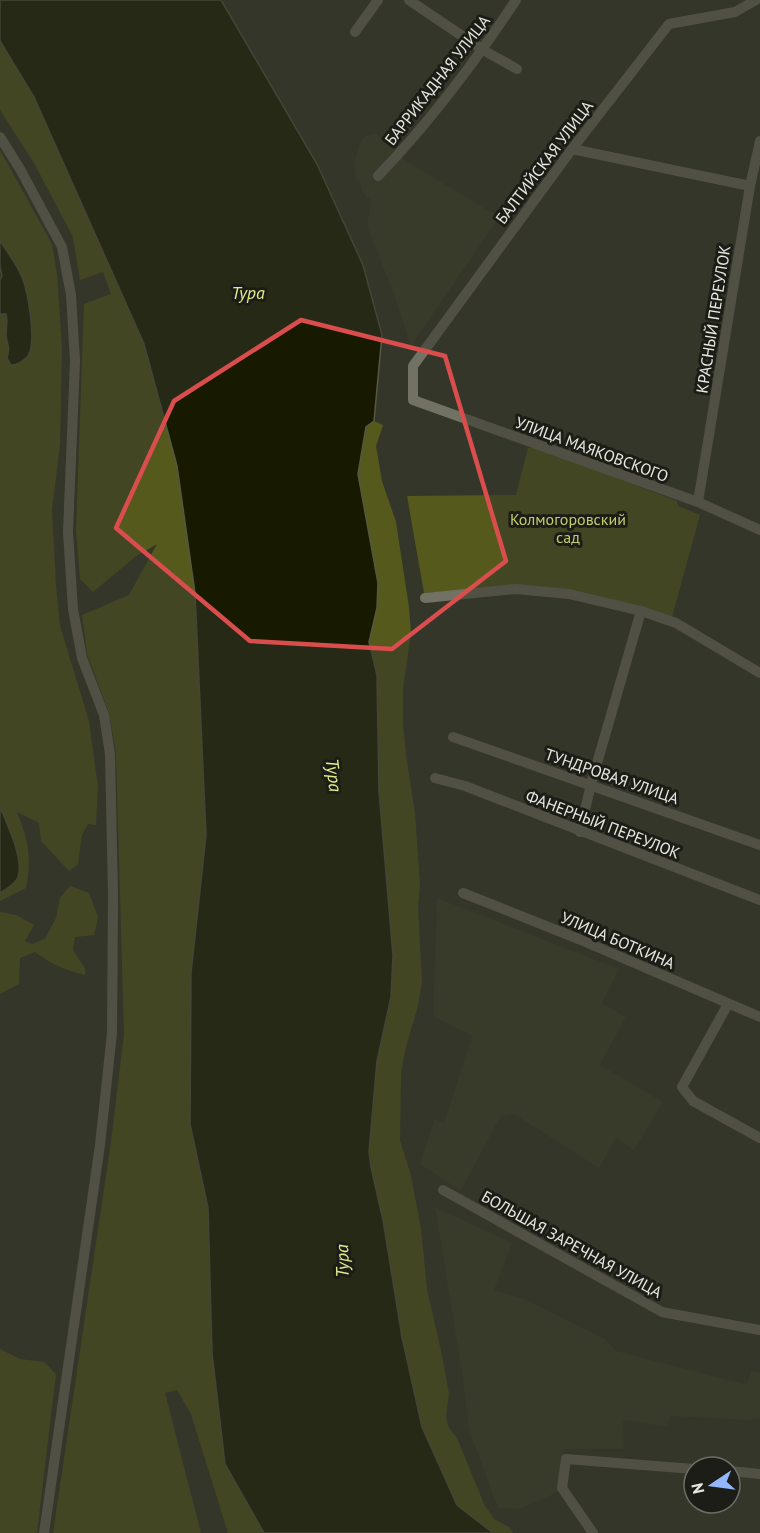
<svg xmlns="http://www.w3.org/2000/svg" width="760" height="1533" font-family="'PT Sans',sans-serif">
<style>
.built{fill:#3c3e2a}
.green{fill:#55591c}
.water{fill:#181a00;stroke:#565843;stroke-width:1.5}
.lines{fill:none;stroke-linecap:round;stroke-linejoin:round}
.street{stroke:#717264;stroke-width:10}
.marked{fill:none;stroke:#d94e4d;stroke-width:4.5;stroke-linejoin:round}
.labels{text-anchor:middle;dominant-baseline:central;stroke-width:6;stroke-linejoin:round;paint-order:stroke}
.street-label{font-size:16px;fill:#e7e8e0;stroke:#1c1d17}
.park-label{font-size:16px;fill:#c4cc6e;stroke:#1c1d17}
.water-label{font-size:18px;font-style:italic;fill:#e3ec8d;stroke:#1c1d17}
</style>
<rect width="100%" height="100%" fill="#343629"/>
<!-- built -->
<g class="built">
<polygon points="376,133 406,161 499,217 411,346 395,297 367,226 371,200 362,192 360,181 356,179 354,166 359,146 365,136"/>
<polygon points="437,898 619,969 602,1003 626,1017 600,1065 663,1102 634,1150 616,1138 599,1168 514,1114 500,1117 461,1191 420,1164 435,1119 444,1123 472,1036 433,1016"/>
<polygon points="435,1207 512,1243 494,1290 524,1299 605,1339 616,1351 747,1385 751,1371 760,1373 760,1418 748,1420 670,1416 667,1427 623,1420 624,1449 564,1449 558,1492 520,1509 498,1508 469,1429 462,1372"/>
</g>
<!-- green -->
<g class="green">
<polygon points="0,41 34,97 144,344 177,466 195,593 206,835 191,973 190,1124 208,1208 212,1353 225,1464 264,1533 228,1533 191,1414 177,1390 165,1393 201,1533 53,1533 111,1142 124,1034 116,753 109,713 87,654 82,615 129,595 157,544 135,557 93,592 80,579 76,531 84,304 111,294 103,272 80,280 73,237 34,163 0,110"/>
<path d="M0 150 52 244 57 274 62 348 60 444 52 510 56 586 60 626 89 721 98 787 96 825 88 824 82 835 78 864 69 871 41 841 39 823 17 812C28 839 32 858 26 888L0 901V893C7 889 15 885 18 877 24 858 7 824 0 807V314H6C8 321 6 327 6 334 6 345 11 344 7 358L30 346 29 302 0 241Z"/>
<polygon points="374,421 383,425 376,446 382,481 396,522 409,607 411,632 403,689 403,724 406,756 415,813 420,884 418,908 422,981 418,1006 405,1050 401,1074 400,1140 411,1176 421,1229 427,1289 443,1360 449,1394 446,1417 449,1428 457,1438 484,1504 494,1519 509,1527 513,1533 493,1533 457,1505 422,1427 402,1337 383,1220 371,1167 369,1152 377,1061 391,997 393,956 379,791 377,675 369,642 377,608 358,474 366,427"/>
<polygon points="528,448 538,448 677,501 678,506 700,515 672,617 516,586 424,593 407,496 516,495"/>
<path d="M70 886 89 893 98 917 94 935 75 937 73 950 85 968V975C65 970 51 964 35 952L20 958 19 984 0 994V912L16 915 34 925 25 941 32 944 45 939 56 918 60 898Z"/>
<polygon points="0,1349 20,1359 44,1362 56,1374 37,1533 0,1533"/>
</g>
<!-- water -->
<g class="water">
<polygon points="0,0 221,0 317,164 363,265 382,335 374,421 366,427 358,474 378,583 377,608 369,642 377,675 379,791 393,956 391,997 377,1061 369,1152 371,1167 383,1220 402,1337 422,1427 457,1505 493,1533 264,1533 225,1464 212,1353 208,1208 190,1124 191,973 206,835 195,593 177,466 144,344 34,97 0,41"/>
<path d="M0 241C8 253 16 263 22 277 28 292 37 342 28 356 24 361 17 365 11 365L7 358C11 344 6 345 6 334 6 327 8 321 6 314H0V280L2 276 0 267Z"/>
<path d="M0 807C7 824 24 858 18 877 15 885 6 889 0 893Z"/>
</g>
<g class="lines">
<!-- street -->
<g class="street">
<polyline points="409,0 483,50 517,69"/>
<polyline points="756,0 735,12 669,24 572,149 413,366 413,400 698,502 760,530"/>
<polyline points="355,32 378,0"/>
<polyline points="0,137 20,169 62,247 71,295 75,361 68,532 73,609 82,658 104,715 110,754 113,894 112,1033 100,1145 44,1533"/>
<polyline points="572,149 750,186"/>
<path d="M378 176C430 122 475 62 516 0"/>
<polyline points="698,502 750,186 760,141"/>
<polyline points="425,598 516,589 569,594 641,611 676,623 760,673"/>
<polyline points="453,737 760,845"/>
<polyline points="435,778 465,786 760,900"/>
<polyline points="580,832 591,784 641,611"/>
<polyline points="463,893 581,940 760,1017"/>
<polyline points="728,1004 682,1087 693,1101 760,1138"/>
<polyline points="443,1190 662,1312 760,1330"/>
<polyline points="730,1471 760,1474"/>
<polyline points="593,1533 562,1488 566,1459 694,1469"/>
</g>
</g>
<!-- marked area -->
<path d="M0 0H760V1533H0ZM301 320 445 356 506 561 392 649 250 641 116 528 174 401Z" fill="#343629" fill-opacity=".55" fill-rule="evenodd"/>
<path class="marked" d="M301 320 445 356 506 561 392 649 250 641 116 528 174 401Z"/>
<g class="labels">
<!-- street labels -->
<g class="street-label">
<text transform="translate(437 80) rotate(-52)">БАРРИКАДНАЯ УЛИЦА</text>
<text transform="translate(544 162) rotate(-53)">БАЛТИЙСКАЯ УЛИЦА</text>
<text transform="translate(713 319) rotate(-81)">КРАСНЫЙ ПЕРЕУЛОК</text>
<text transform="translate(592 449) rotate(20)">УЛИЦА МАЯКОВСКОГО</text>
<text transform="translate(612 776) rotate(19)">ТУНДРОВАЯ УЛИЦА</text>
<text transform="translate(603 824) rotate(21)">ФАНЕРНЫЙ ПЕРЕУЛОК</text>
<text transform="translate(618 940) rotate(23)">УЛИЦА БОТКИНА</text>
<text transform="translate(572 1244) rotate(29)">БОЛЬШАЯ ЗАРЕЧНАЯ УЛИЦА</text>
</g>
<!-- park labels -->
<g class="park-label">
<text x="568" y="519">Колмогоровский<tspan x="568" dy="18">сад</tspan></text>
</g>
<!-- water labels -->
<g class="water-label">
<text x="248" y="292">Тура</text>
<text transform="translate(334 775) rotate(83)">Тура</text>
<text transform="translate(342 1261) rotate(-91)">Тура</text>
</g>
</g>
<!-- north arrow -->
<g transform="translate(712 1485) rotate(257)"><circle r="28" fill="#1c1d17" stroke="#6d6e67" stroke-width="1.5"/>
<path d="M0-4.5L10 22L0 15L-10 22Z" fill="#93b7fd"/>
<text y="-9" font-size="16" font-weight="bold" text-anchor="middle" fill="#e7e8e0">N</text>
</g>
</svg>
